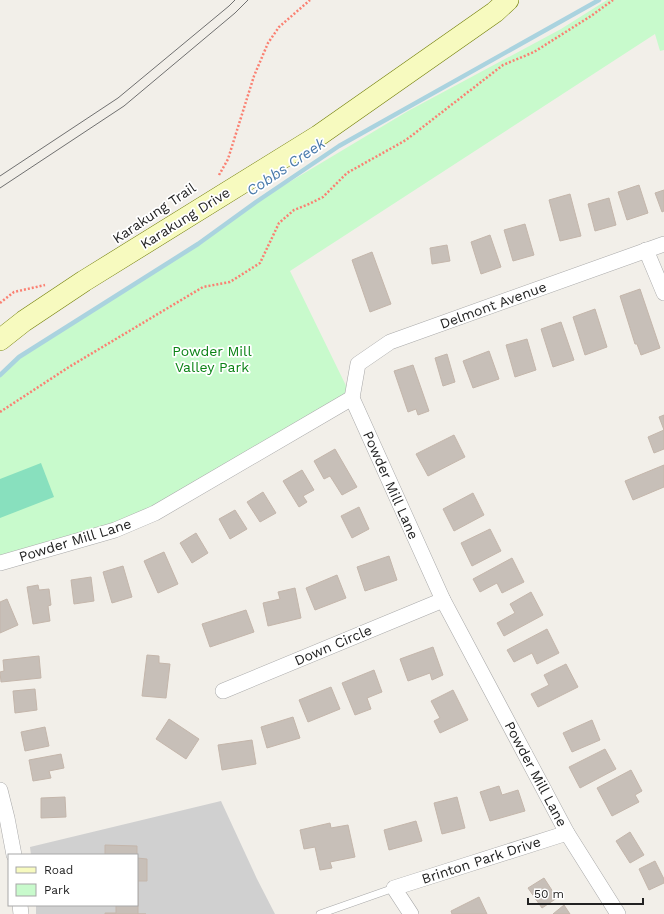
<svg xmlns="http://www.w3.org/2000/svg" width="664" height="914" font-family="'Work Sans',sans-serif">
<style>
.religious{fill:#d0d0d0}
.park{fill:#c8facc}
.pitch{fill:#88e0be}
.lines{fill:none;stroke-linecap:round;stroke-linejoin:round}
.stream{stroke:#aad3df;stroke-width:4.5}
.building{fill:#c7bfb8;stroke:#c4b6ab}
.lane-casing{stroke:#a9a9a9;stroke-width:8}
.street-casing{stroke:#a9a9a9;stroke-width:16}
.secondary-casing{stroke:#707d05;stroke-width:22}
.path{stroke:#fa8072;stroke-width:2.5;stroke-dasharray:2 2;stroke-linecap:butt}
.lane{stroke:#fff;stroke-width:7}
.street{stroke:#fff;stroke-width:15}
.secondary{stroke:#f7fabf;stroke-width:21}
.tram{stroke:#707070;stroke-width:1}
.labels{text-anchor:middle;dominant-baseline:central;stroke-width:3.5;stroke-linejoin:round;paint-order:stroke}
.street-label{font-size:14px;fill:#222;stroke:#fff}
.park-label{font-size:14px;fill:#0c8416;stroke:#fff}
.water-label{font-size:15px;font-style:italic;fill:#4a7aab;stroke:#fff}
</style>
<rect width="100%" height="100%" fill="#f2efe9"/>
<!-- religious -->
<polygon class="religious" points="221,801 257,879 275,914 36,914 36,905 137,905 137,855 31,855 30,847"/>
<!-- park -->
<polygon class="park" points="607,0 664,0 664,50 660,51 655,34 290,271 352,398 155,513 0,563 0,375 19,357 158,269 256,202 408,111 561,29"/>
<!-- pitch -->
<polygon class="pitch" points="41,463 54,497 0,518 0,479"/>
<g class="lines">
<!-- stream -->
<polyline class="stream" points="0,375 19,357 198,244 256,202 339,146 599,0"/>
</g>
<!-- building -->
<g class="building">
<polygon points="639,185 648,213 627,220 618,192"/>
<polygon points="664,190 664,211 662,212 655,193"/>
<polygon points="570,194 581,236 560,241 549,200"/>
<polygon points="609,198 616,225 595,231 588,204"/>
<polygon points="525,224 534,255 513,261 504,230"/>
<polygon points="490,235 501,267 481,274 471,242"/>
<polygon points="447,245 450,261 432,264 430,248"/>
<polygon points="372,252 391,304 370,312 352,260"/>
<polygon points="640,289 660,348 641,355 637,344 635,344 620,296"/>
<polygon points="595,309 607,347 585,355 573,317"/>
<polygon points="561,322 574,360 553,367 541,329"/>
<polygon points="527,339 536,370 515,377 506,345"/>
<polygon points="489,351 499,379 473,388 463,361"/>
<polygon points="447,354 455,382 443,386 435,358"/>
<polygon points="413,365 429,411 418,415 416,409 408,412 394,371"/>
<polygon points="664,415 664,449 654,453 648,437 664,430 659,417"/>
<polygon points="454,435 465,457 428,476 416,454"/>
<polygon points="335,449 357,487 342,495 330,476 324,479 314,461"/>
<polygon points="664,465 664,487 633,500 625,481"/>
<polygon points="302,470 314,490 303,496 307,502 299,507 283,481"/>
<polygon points="263,492 276,513 260,522 247,502"/>
<polygon points="473,493 484,515 454,531 443,509"/>
<polygon points="359,507 369,529 352,538 341,516"/>
<polygon points="235,510 247,529 230,539 219,519"/>
<polygon points="490,529 501,551 472,566 461,543"/>
<polygon points="196,533 208,553 192,563 180,543"/>
<polygon points="164,552 178,584 158,593 144,561"/>
<polygon points="389,556 397,580 365,591 357,567"/>
<polygon points="512,558 524,582 502,593 497,583 480,592 473,579"/>
<polygon points="123,566 132,597 112,603 103,572"/>
<polygon points="337,575 346,598 315,610 306,588"/>
<polygon points="91,577 94,601 74,604 71,580"/>
<polygon points="38,585 39,590 49,589 51,605 48,606 50,621 33,624 27,587"/>
<polygon points="295,588 301,618 268,626 263,603 280,599 278,592"/>
<polygon points="531,592 543,615 504,636 497,623 515,613 510,604"/>
<polygon points="7,599 18,625 0,633 0,602"/>
<polygon points="246,610 254,632 210,647 202,624"/>
<polygon points="547,629 559,653 537,664 532,653 514,662 507,650"/>
<polygon points="433,647 443,675 432,680 430,673 408,681 400,659"/>
<polygon points="147,655 159,656 159,663 170,664 166,698 142,696"/>
<polygon points="39,656 41,678 1,682 0,672 4,671 3,660"/>
<polygon points="566,664 578,687 538,707 531,694 549,685 544,675"/>
<polygon points="374,670 382,692 367,698 371,709 355,715 342,683"/>
<polygon points="331,687 340,709 308,722 299,700"/>
<polygon points="35,689 37,710 15,713 13,691"/>
<polygon points="453,690 468,720 440,733 434,721 440,718 431,701"/>
<polygon points="293,717 300,738 267,748 261,727"/>
<polygon points="169,719 199,739 186,759 156,739"/>
<polygon points="592,720 600,740 572,752 563,733"/>
<polygon points="45,727 49,746 25,751 21,732"/>
<polygon points="252,740 256,764 222,770 218,745"/>
<polygon points="605,749 616,769 580,788 569,767"/>
<polygon points="61,754 64,768 49,771 51,778 33,781 29,760"/>
<polygon points="631,770 642,791 635,795 639,802 612,816 597,788"/>
<polygon points="499,786 502,795 518,790 525,811 490,821 480,792"/>
<polygon points="65,797 66,817 41,818 41,798"/>
<polygon points="457,797 465,828 442,834 434,803"/>
<polygon points="416,821 422,841 389,850 384,830"/>
<polygon points="330,823 331,828 348,825 355,857 330,862 332,868 320,870 315,847 304,849 300,830"/>
<polygon points="630,832 644,855 630,863 616,841"/>
<polygon points="105,845 137,846 137,858 147,859 147,881 138,881 138,914 146,914 105,914 105,913 116,913 116,905 137,905 137,855 105,855"/>
<polygon points="655,861 664,879 664,883 649,890 639,869"/>
<polygon points="544,878 557,898 542,908 528,888"/>
<polygon points="479,897 487,914 452,914 451,911"/>
<polygon points="564,905 570,914 553,914"/>
</g>
<g class="lines">
<!-- lane casing -->
<g class="lane-casing">
<polyline id="lane" points="320,914 394,888"/>
</g>
<!-- street casing -->
<g class="street-casing">
<g id="street">
<polyline points="646,250 664,293"/>
<polyline points="352,398 443,600 567,833 618,914"/>
<polyline points="352,398 358,364 390,342 664,244"/>
<polyline points="0,563 115,530 155,513 352,398"/>
<polyline points="223,691 443,600"/>
<polyline points="0,790 7,818 14,855"/>
<polyline points="20,905 21,914"/>
<polyline points="411,914 394,888 567,833"/>
</g>
</g>
<!-- secondary casing -->
<g class="secondary-casing">
<polyline id="secondary" points="0,340 24,321 84,281 318,136 495,12 508,0"/>
</g>
<!-- path -->
<g class="path">
<polyline points="219,175 228,159 254,76 268,43 279,27 310,0"/>
<polyline points="0,303 14,292 45,285"/>
<polyline points="0,412 69,367 203,287 230,282 260,263 279,223 294,210 309,204 323,197 347,173 406,140 503,65 534,52 591,16 613,0"/>
</g>
<!-- lane -->
<use href="#lane" class="lane"/>
<!-- street -->
<use href="#street" class="street"/>
<!-- secondary -->
<use href="#secondary" class="secondary"/>
<!-- tram -->
<g class="tram">
<polyline points="0,176 118,98 229,6 235,0"/>
<polyline points="0,188 124,106 235,13 248,0"/>
</g>
</g>
<g class="labels">
<!-- street labels -->
<g class="street-label">
<text transform="translate(154 213) rotate(-34)">Karakung Trail</text>
<text transform="translate(185 218) rotate(-32)">Karakung Drive</text>
<text transform="translate(493 305) rotate(-20)">Delmont Avenue</text>
<text transform="translate(391 485) rotate(66)">Powder Mill Lane</text>
<text transform="translate(75 540) rotate(-17)">Powder Mill Lane</text>
<text transform="translate(333 645) rotate(-23)">Down Circle</text>
<text transform="translate(536 774) rotate(62)">Powder Mill Lane</text>
<text transform="translate(481 860) rotate(-18)">Brinton Park Drive</text>
</g>
<!-- park labels -->
<g class="park-label">
<text x="212" y="351">Powder Mill<tspan x="212" dy="16">Valley Park</tspan></text>
</g>
<!-- water labels -->
<g class="water-label">
<text transform="translate(286 167) rotate(-34)">Cobbs Creek</text>
</g>
</g>
<!-- legend -->
<rect x="8" y="854" width="130" height="52" fill="#ffffff" stroke="#a7a7a7"/>
<rect x="16" y="867" width="20" height="6" fill="#f7fabf" stroke="#a7a7a7"/>
<text x="44" y="874" font-size="12" fill="#222222">Road</text>
<rect x="16" y="884" width="20" height="12" fill="#c8facc" stroke="#a7a7a7"/>
<text x="44" y="894" font-size="12" fill="#222222">Park</text>
<!-- scale -->
<path d="M528 898v6h115v-6" fill="none" stroke="#222222" stroke-width="2"/>
<text x="534" y="898" font-size="12" fill="#222222" stroke="#ffffff" stroke-width="3" paint-order="stroke">50 m</text>
</svg>
